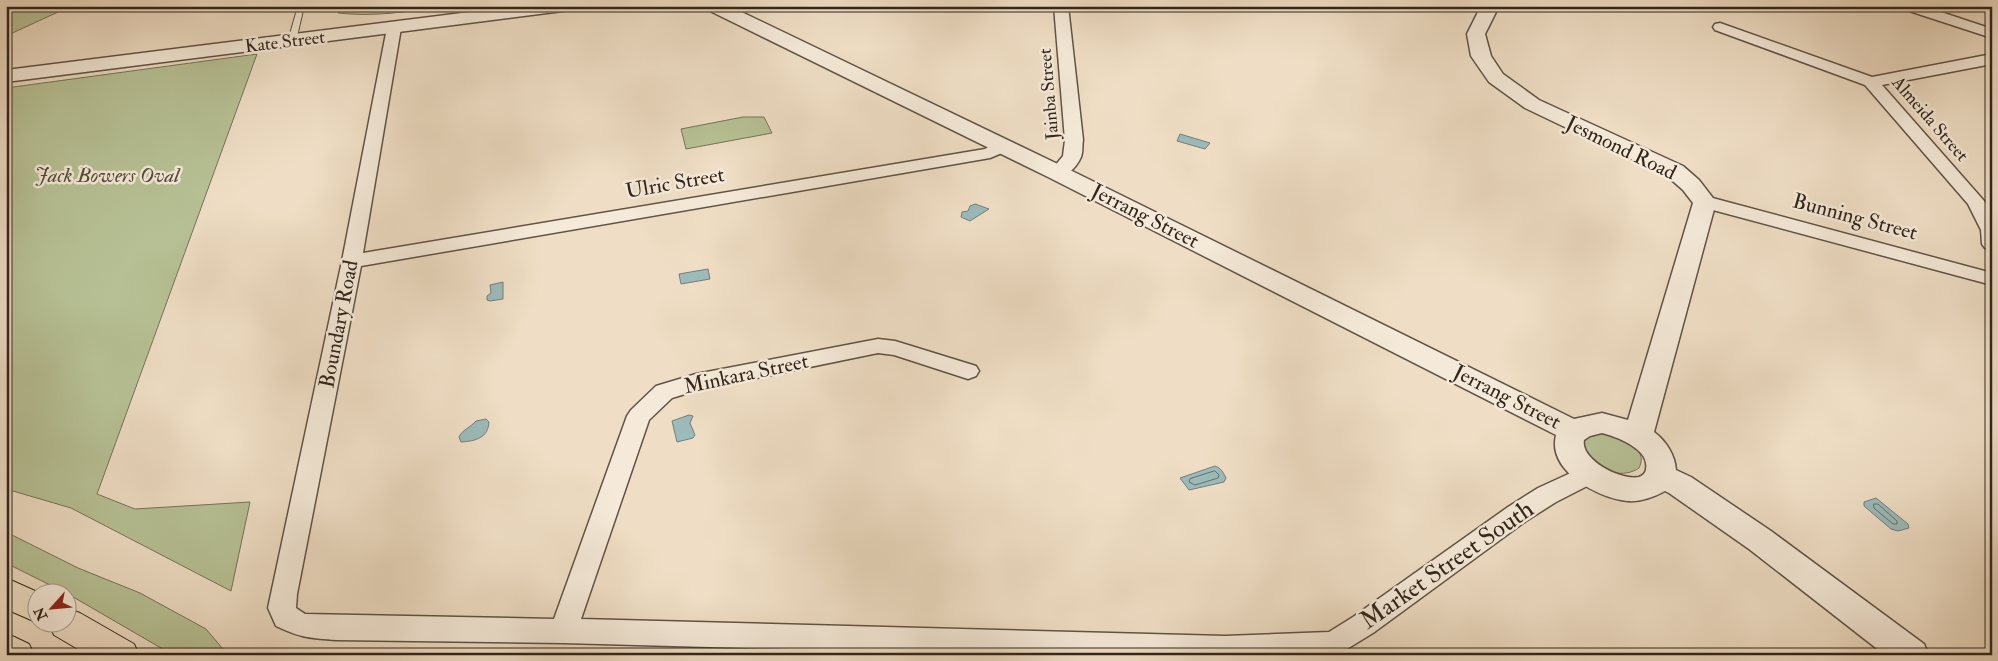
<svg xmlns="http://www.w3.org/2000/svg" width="1998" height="661" font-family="'IM FELL Double Pica',serif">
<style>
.green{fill:#b7c296;stroke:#747459}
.water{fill:#9cbbbb;stroke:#717f7b}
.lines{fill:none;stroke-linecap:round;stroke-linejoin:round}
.shore{stroke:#66706c;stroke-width:1}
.service-casing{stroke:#605346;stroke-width:2}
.minor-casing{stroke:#605346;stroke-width:3}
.tertiary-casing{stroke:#605346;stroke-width:3}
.motorway-casing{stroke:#31251c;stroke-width:2}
.service{fill:#f5ead9;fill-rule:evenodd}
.minor{fill:#f5ead9;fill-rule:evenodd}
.tertiary{fill:#f5ead9;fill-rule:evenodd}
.motorway{fill:#efdec5;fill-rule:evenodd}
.labels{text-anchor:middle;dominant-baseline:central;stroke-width:5;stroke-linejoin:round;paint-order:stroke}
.far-street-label{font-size:18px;fill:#31251c;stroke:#f5ead9}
.street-label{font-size:21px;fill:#31251c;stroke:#f5ead9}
.park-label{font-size:21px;font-style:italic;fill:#524c3a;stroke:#f5ead9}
.near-street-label{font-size:25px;fill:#31251c;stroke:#f5ead9}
</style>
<rect width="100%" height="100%" fill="#efdec5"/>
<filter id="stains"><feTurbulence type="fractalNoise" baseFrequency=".004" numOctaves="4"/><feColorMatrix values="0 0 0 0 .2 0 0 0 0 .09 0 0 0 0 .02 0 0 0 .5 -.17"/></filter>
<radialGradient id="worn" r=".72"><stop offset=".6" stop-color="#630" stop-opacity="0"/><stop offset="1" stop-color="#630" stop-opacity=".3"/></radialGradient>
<!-- green -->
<g class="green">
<polygon points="6,6 71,6 6,36"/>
<path d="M342 6H442C408 12 372 17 338 13Z"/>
<polygon points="257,54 97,494 135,509 250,502 231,591 71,508 6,489 6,88"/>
<polygon points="743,117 764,117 772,133 686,149 681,129"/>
<path d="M1604 432C1619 438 1650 447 1639 468 1625 478 1601 473 1589 461 1585 457 1583 447 1581 442L1584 437Z"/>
<polygon points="6,532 78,568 140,593 206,629 228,655 173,655 68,594 6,563"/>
</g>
<!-- water -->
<g class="water">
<polygon points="1180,134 1210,143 1205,149 1177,141"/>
<polygon points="975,204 989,209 970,221 961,217 962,212 968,211 970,206"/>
<polygon points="708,269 710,279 681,284 679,274"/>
<polygon points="503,282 503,299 490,301 487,300 487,296 491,293 490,285"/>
<polygon points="689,415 693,416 690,423 695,435 693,438 677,442 672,421"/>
<path d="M486 419 489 422C488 438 476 441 461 442L459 437C462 430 471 427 476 421Z"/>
<path d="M1215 466C1221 468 1223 472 1226 478L1224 482 1189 490 1180 478Z"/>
<polygon points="1876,498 1908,524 1909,528 1898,531 1891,529 1864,506 1864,502"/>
</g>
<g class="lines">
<!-- shore -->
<g class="shore">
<polygon points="1215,471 1219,475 1218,478 1195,485 1189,482 1190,479"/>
<polygon points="1874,504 1878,504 1897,521 1897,524 1893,524 1874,508"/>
</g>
<!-- service casing -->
<g class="service-casing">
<polygon id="service" points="298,6 304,6 296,41 292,43 288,41"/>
</g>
<!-- minor casing -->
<g class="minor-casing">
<g id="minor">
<path d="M1054 6H1068L1083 140C1082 145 1083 152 1081 157 1076 169 1063 180 1052 177L1049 173 1063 156 1065 140Z"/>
<polygon points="1901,6 1923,6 1992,29 1992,38 1903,9"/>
<polygon points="1720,23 1872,77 1992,54 1992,64 1882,85 1985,202 1992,214 1992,250 1985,248 1982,244 1981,230 1968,204 1865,85 1715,30 1713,27 1715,24"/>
<path d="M394 24 399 25 401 28 363 253 985 149 997 142 1003 141 1009 142 1012 146 1009 150 990 158 361 266 297 594 296 608 305 614 554 619 627 416 631 410 656 386 696 374 878 339 895 341 976 366 979 371 976 376 968 379 894 355 878 353 698 390 672 398 649 420 581 619 1225 636 1329 632 1353 617 1508 507 1538 488 1588 465 1597 467 1600 474 1597 481 1556 502 1526 521 1373 633 1337 655H1011L563 643 337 640C310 638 301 638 276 626L268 608 271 594 342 261 387 28 389 25Z"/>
<polygon points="1705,196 1992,273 1992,285 1698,206 1696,202 1698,198"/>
</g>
</g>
<!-- tertiary casing -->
<g class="tertiary-casing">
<g id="tertiary">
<polygon points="518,6 572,6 569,10 563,11 6,82 6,70"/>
<path d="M705 6H729L1066 168 1574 419 1602 413 1628 420 1693 203 1683 190 1667 176 1525 108 1489 82 1471 56 1467 34 1481 6H1499L1485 34 1491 56 1503 74 1539 100 1683 166 1699 180 1716 202 1654 432C1666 441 1675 455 1676 470L1691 477 1771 531 1924 644 1929 655H1885L1749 549 1669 493 1665 491C1654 497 1641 502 1628 501 1598 498 1547 471 1556 435L1050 178 708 10ZM1602 433C1617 437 1650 449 1646 469 1646 473 1642 476 1639 477 1622 481 1580 460 1584 440L1590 436Z"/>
</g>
</g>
<!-- motorway casing -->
<g class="motorway-casing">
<g id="motorway">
<polygon points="6,578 42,594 38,594 38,623 6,609"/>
<polygon points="68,609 80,613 134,644 139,655 88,655 54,635 49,624 68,624"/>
<polygon points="6,633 29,644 34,655 6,655"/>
</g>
</g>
<!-- service -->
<use href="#service" class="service"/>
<!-- minor -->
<use href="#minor" class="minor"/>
<!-- tertiary -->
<use href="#tertiary" class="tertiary"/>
<!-- motorway -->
<use href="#motorway" class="motorway"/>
</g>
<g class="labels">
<!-- far-street labels -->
<g class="far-street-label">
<text transform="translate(285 42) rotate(-7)">Kate Street</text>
<text transform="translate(1049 94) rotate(-95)">Jainba Street</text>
<text transform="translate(1930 119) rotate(49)">Almeida Street</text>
</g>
<!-- street labels -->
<g class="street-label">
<text transform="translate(1621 148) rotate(26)">Jesmond Road</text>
<text transform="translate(675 183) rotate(-10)">Ulric Street</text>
<text transform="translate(1145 216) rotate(27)">Jerrang Street</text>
<text transform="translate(1855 217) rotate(15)">Bunning Street</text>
<text transform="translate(339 324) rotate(-79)">Boundary Road</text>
<text transform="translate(746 374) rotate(-12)">Minkara Street</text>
<text transform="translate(1507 397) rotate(27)">Jerrang Street</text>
</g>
<!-- park labels -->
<g class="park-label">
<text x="107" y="175">Jack Bowers Oval</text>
</g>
<!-- near-street labels -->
<g class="near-street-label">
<text transform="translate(1447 565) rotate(-35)">Market Street South</text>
</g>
</g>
<!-- margin -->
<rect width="1998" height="661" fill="none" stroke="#efdec5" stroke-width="25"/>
<rect x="8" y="8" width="1983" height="646" fill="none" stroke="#31251c" stroke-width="2.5"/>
<rect x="12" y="12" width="1973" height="636" fill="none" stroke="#31251c"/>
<!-- north arrow -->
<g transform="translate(52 608) rotate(243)"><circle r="24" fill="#f5ead9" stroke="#a79b8d"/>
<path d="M0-4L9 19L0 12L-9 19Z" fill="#8f2418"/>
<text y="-8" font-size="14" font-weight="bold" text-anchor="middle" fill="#31251c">N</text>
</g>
<rect width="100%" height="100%" filter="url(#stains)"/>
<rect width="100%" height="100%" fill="url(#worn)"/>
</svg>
